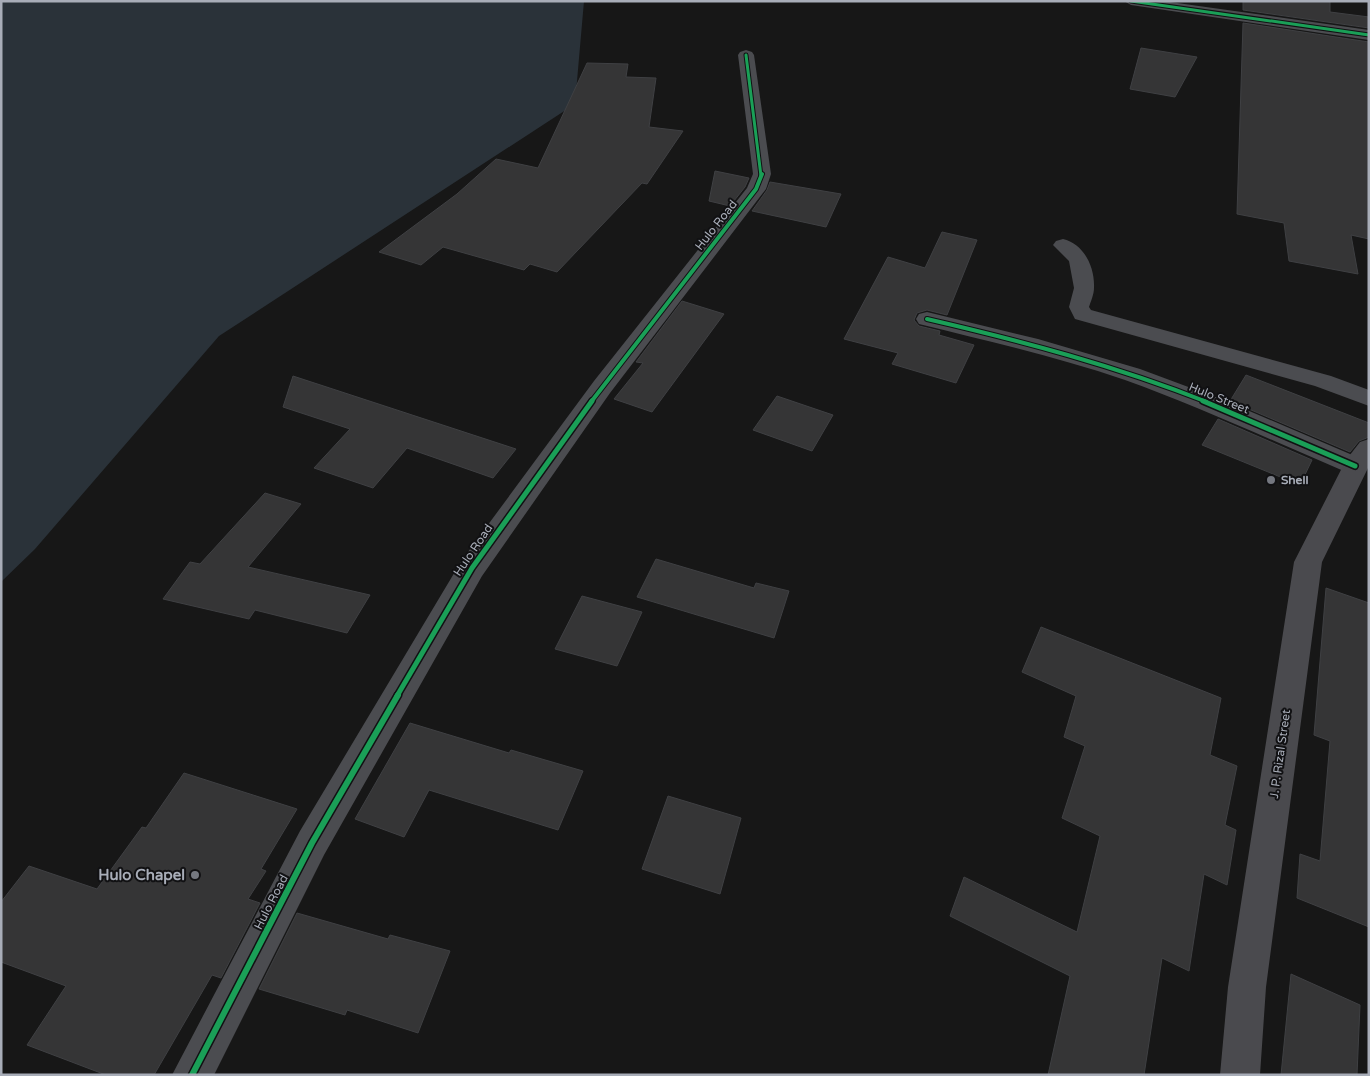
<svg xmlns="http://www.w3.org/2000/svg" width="1370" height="1076" font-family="'Varela Round',sans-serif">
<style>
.water{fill:#2a3239}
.building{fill:#353536;stroke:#3f4043}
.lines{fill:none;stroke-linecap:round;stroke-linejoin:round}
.lane{fill:#4b4c50;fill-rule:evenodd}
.street{fill:#4b4c50;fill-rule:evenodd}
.secondary{fill:#4a4a4e;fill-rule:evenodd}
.cycleway-far3-casing{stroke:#111113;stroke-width:5}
.cycleway-far2-casing{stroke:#111113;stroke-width:6}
.cycleway-far1-casing{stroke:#111113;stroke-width:8}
.cycleway-casing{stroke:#111113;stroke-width:9}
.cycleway-far3{stroke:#1a9f57;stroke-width:3}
.cycleway-far2{stroke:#1a9f57;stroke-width:4}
.cycleway-far1{stroke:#1a9f57;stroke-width:5}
.cycleway{stroke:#1a9f57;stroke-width:6}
.poi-dot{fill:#757880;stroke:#111113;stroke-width:2}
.labels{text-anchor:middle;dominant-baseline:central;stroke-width:4;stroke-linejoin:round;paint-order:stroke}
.street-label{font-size:12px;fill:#a8adb8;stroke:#111113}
.poi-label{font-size:12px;font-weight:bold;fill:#a8adb8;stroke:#111113;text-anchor:start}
.near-poi-label{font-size:15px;font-weight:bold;fill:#a8adb8;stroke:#111113;text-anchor:end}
</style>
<rect width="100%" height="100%" fill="#171717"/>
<!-- water -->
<polygon class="water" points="1,1 584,1 575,104 219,336 35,549 1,582"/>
<!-- building -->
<g class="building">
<polygon points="1243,1 1330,1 1330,12 1369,17 1369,28 1243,10"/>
<polygon points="1243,23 1369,42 1369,239 1351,235 1358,274 1289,261 1284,223 1237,214"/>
<polygon points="1141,48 1197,57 1175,97 1130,89"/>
<polygon points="587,63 628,64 626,77 656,78 649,127 683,131 647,184 642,183 557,272 530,264 524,270 443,247 421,265 379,252 457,194 496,159 538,168"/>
<polygon points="715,171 749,178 745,187 730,206 709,201"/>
<polygon points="770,182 841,194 826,227 752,211 767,190"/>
<polygon points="942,232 977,240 947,315 927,310 917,313 914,320 919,326 940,331 939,335 974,345 956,383 892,364 898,353 844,339 888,257 925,268"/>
<polygon points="682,301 724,314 652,412 614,399 643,363 636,362"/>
<polygon points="1246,375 1369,423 1369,437 1359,441 1350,452 1230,401"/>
<polygon points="293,376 516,449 493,478 407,448 373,488 314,468 350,429 283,407"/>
<polygon points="777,396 833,415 812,451 753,430"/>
<polygon points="1218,419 1312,460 1300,485 1202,445"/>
<polygon points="265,493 301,504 248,567 370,595 347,633 255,610 249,619 163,599 190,562 200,564"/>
<polygon points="656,559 754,588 756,583 789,591 774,638 637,597"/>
<polygon points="1326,588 1369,603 1369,927 1297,898 1300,854 1320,861 1330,741 1314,735"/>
<polygon points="582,596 642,612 617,666 555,649"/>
<polygon points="1041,627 1221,698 1210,755 1237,766 1225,825 1236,830 1227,885 1204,874 1189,971 1162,958 1144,1075 1048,1075 1070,976 950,916 964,877 1077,932 1100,836 1062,818 1085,746 1064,737 1076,696 1022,672"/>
<polygon points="410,723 509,753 511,750 583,771 558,830 429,790 404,837 355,819"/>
<polygon points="184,773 297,809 261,869 266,871 248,899 260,903 221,978 212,975 154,1075 106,1075 27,1045 66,986 1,962 1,902 29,866 97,889 142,827 146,828"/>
<polygon points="668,796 741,818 720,894 642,869"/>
<polygon points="297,913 388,939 390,935 450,951 418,1033 347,1010 345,1015 259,989"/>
<polygon points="1291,974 1360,1005 1357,1075 1281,1075"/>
</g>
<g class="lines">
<!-- lane -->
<path class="lane" d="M1063 239C1084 244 1095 267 1094 288 1094 294 1091 301 1089 307L1091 310 1331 376 1369 390V406L1315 386 1075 319 1069 307 1074 288 1069 261 1053 245 1056 241Z"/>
<!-- street -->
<g class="street">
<polygon points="1124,1 1163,1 1369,30 1369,40 1131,5"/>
<polygon points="746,50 752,52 754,55 771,174 766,189 610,393 482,576 324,855 214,1075 172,1075 300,831 462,560 594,381 747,188 753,174 738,55 740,52"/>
<path d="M927 312 1038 339 1140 369 1226 401 1364 460 1368 466 1364 472 1355 475 1346 472C1273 441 1200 407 1125 380 1057 357 988 341 919 324L916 319 919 314Z"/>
</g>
<!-- secondary -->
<polygon class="secondary" points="1369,439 1369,466 1322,562 1266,987 1260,1075 1220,1075 1228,987 1294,562 1346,460 1360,442"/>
<!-- cycleway-far3 casing -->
<g class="cycleway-far3-casing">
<g id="cycleway-far3">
<polyline points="1131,1 1369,35"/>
<polyline points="746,55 761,176"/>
</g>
</g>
<!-- cycleway-far2 casing -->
<g class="cycleway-far2-casing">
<g id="cycleway-far2">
<path d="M927 319C1022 341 1116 366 1207 402"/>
<polyline points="591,402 756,189 762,174"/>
</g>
</g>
<!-- cycleway-far1 casing -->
<g class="cycleway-far1-casing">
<g id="cycleway-far1">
<polyline points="1203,401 1355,466"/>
<polyline points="397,696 472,568 592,401"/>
</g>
</g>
<!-- cycleway casing -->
<g class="cycleway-casing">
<polyline id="cycleway" points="192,1075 312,843 398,695"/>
</g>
<!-- cycleway-far3 -->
<use href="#cycleway-far3" class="cycleway-far3"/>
<!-- cycleway-far2 -->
<use href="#cycleway-far2" class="cycleway-far2"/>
<!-- cycleway-far1 -->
<use href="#cycleway-far1" class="cycleway-far1"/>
<!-- cycleway -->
<use href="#cycleway" class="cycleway"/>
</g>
<!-- markers -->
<g class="poi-dot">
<circle cx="1271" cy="480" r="5"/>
<circle cx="195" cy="875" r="5"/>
</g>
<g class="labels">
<!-- street labels -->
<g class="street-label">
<text transform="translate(716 225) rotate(-52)">Hulo Road</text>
<text transform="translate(1219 398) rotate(22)">Hulo Street</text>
<text transform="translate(473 550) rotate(-56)">Hulo Road</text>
<text transform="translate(1280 754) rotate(-82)">J. P. Rizal Street</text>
<text transform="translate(271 902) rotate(-63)">Hulo Road</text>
</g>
<!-- poi labels -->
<g class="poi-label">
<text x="1281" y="480">Shell</text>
</g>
<!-- near-poi labels -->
<g class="near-poi-label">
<text x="185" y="875">Hulo Chapel</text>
</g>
</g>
<!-- border -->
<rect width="1370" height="1076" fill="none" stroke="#a8adb8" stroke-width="5"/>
</svg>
